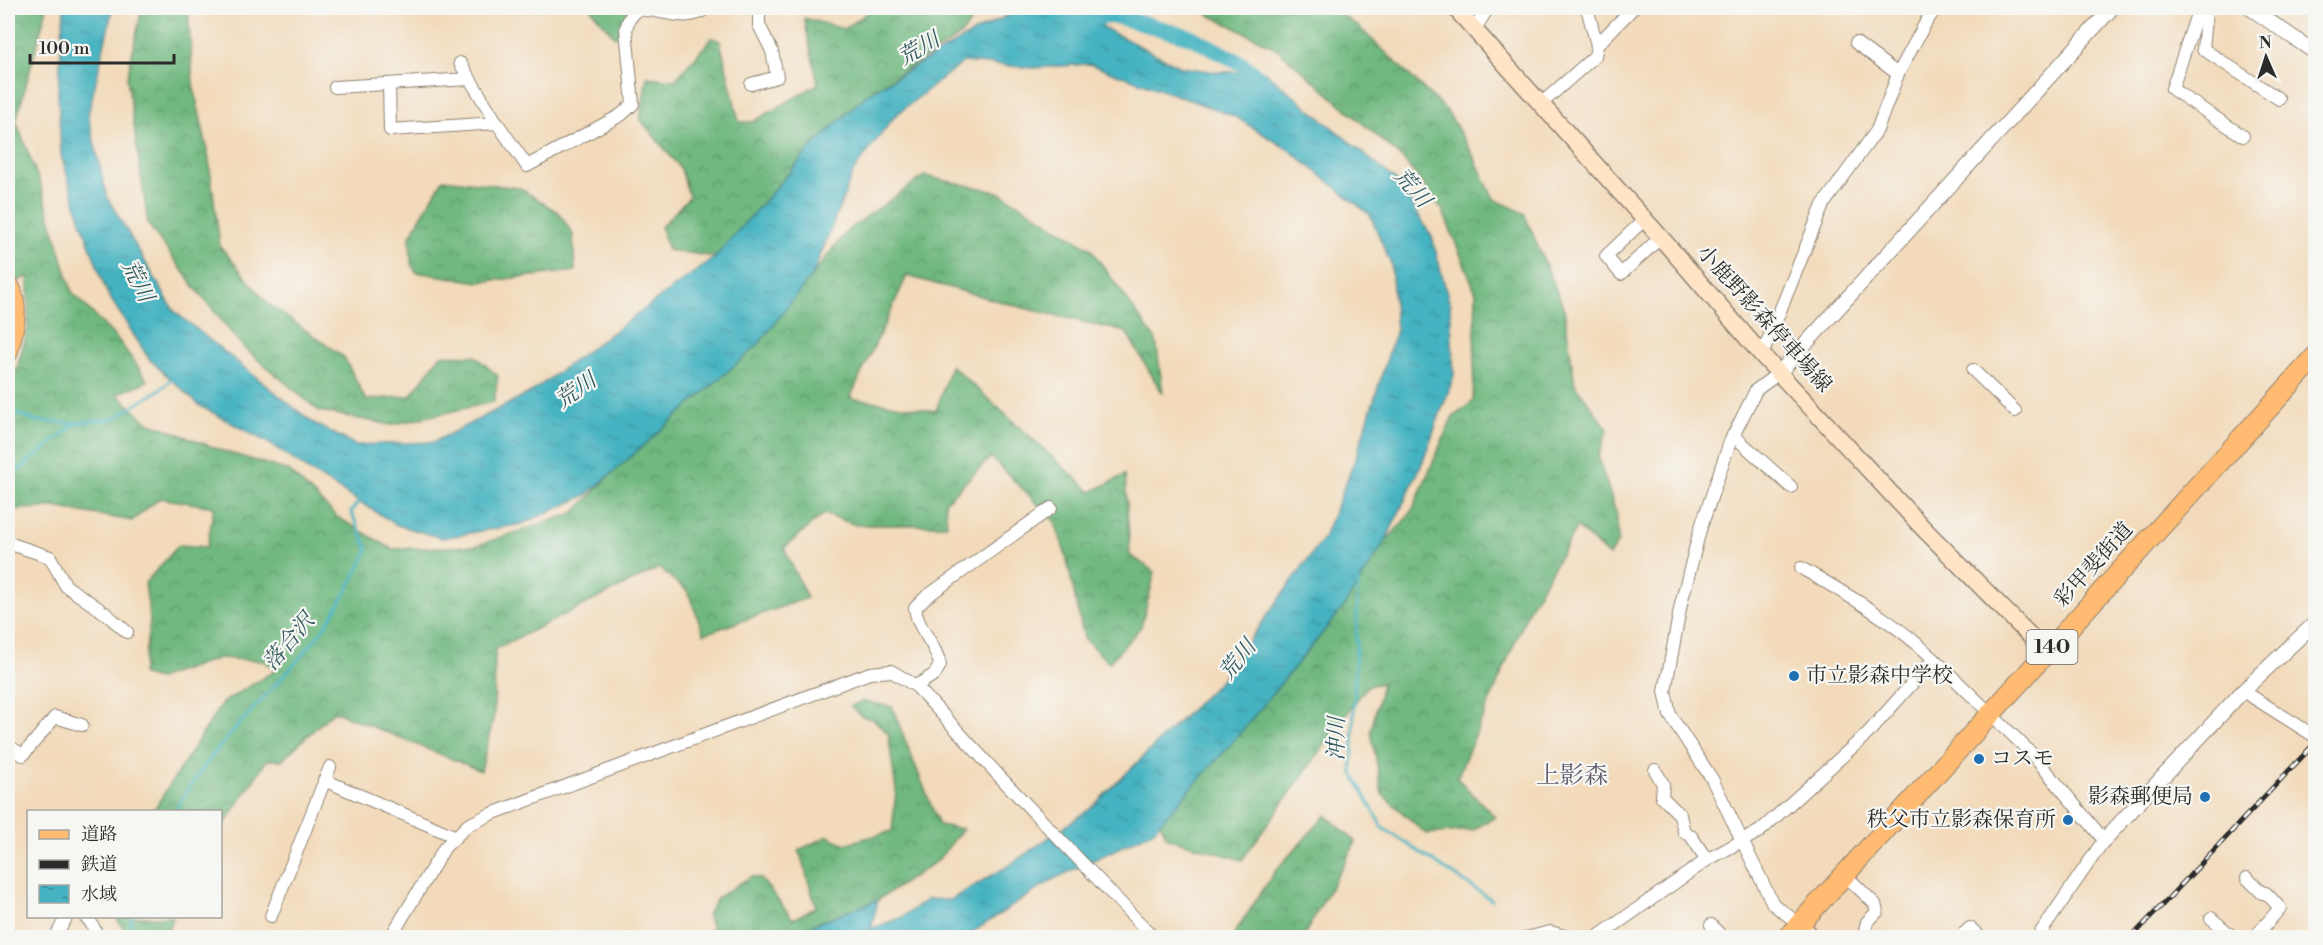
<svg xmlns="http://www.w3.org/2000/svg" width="2323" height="945" font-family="'Libre Bodoni','Noto Serif JP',serif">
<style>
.forest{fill:url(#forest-crowns);stroke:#4d7255;stroke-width:1.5}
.water{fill:url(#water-ripples);stroke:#386f76;stroke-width:1.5}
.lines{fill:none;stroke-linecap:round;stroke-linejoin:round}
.stream{stroke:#45b3c1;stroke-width:3}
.river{stroke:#45b3c1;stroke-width:16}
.minor-casing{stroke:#8e8272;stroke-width:14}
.tertiary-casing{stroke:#8e8272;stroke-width:16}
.secondary-casing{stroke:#8e8272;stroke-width:19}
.primary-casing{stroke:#8e8272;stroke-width:20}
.trunk-casing{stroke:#8e8272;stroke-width:22}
.minor{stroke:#fff;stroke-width:12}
.tertiary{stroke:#fff;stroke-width:14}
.secondary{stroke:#ffe4c6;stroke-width:16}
.primary{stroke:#ffbb71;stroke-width:18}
.trunk{stroke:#ffbb71;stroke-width:20}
.rail-casing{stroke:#2b2b2b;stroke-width:5}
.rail{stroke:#f6f6f2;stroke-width:3;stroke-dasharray:9;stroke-linecap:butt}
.poi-dot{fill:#1f6fb2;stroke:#f6f6f2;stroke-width:2}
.labels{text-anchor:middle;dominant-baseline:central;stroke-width:4.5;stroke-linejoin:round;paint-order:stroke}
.shield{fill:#f6f6f2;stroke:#686867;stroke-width:1.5}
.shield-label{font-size:20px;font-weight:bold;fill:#2b2b2b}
.street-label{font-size:21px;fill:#2b2b2b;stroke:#f6f6f2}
.poi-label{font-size:21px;fill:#2b2b2b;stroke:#f6f6f2;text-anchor:start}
.water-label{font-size:22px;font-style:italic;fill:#345b60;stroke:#f6f6f2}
.quarter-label{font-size:24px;fill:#625d6f;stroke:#f6f6f2}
</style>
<defs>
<pattern id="forest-crowns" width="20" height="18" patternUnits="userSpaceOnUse" patternTransform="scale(1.5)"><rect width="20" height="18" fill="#6fb87f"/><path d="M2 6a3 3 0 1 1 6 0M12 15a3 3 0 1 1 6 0" fill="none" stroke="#5b9668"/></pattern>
<pattern id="water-ripples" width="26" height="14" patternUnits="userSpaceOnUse" patternTransform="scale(1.5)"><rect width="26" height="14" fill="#45b3c1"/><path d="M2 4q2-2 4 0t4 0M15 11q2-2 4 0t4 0" fill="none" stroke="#3a929d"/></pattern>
</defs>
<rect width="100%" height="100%" fill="#f6f6f2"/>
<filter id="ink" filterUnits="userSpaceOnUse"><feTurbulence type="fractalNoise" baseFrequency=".0167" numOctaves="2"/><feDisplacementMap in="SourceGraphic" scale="12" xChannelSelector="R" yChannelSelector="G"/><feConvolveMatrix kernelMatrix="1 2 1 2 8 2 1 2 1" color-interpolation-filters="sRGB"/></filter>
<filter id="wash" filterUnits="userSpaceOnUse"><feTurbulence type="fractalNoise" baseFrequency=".008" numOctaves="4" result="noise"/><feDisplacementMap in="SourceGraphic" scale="24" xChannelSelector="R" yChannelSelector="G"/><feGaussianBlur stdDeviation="1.35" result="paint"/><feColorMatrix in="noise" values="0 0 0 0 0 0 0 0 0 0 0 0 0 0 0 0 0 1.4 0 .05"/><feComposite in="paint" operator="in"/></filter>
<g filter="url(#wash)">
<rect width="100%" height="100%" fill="#f2daba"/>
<!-- forest -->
<g class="forest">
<polygon points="8,8 47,8 16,121 41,186 72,292 119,341 148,381 117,394 146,421 223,451 289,471 337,517 392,549 475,546 574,513 615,470 754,348 848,230 924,176 999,192 1090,248 1156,340 1163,394 1126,332 1024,308 907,276 850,398 936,411 951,365 1091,492 1125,475 1130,555 1155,572 1141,627 1109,663 1084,638 1066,556 1055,522 991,457 945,502 947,525 856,525 824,514 784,548 807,598 704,634 688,592 659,568 495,649 494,715 481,771 334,711 282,760 267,760 221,830 220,812 153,811 222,703 276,670 263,661 219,658 158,679 142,675 150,621 145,583 179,545 207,547 214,507 160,498 132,521 54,507 8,510 8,457 10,455 8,452 8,385 16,372 28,327 28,276 8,286"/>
<polygon points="142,8 188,8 193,84 208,153 220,246 267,303 344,357 366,400 410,396 441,355 475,356 498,376 494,402 391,425 319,411 244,348 196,289 148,224 127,78"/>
<polygon points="438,8 543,8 521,11 442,9"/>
<polygon points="590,8 639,8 615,37"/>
<polygon points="874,8 982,8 960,36 867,94 810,149 715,257 668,250 661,227 689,197 681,169 640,119 647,77 675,80 712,38 720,41 739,122 753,122 818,84 804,18 844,29"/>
<polygon points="1195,8 1333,8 1360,28 1447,111 1473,155 1494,199 1524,213 1564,309 1575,385 1608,429 1598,457 1617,516 1618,542 1609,556 1577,527 1530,607 1457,778 1495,817 1473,830 1426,834 1382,794 1371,731 1382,683 1367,686 1242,860 1167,838 1155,811 1286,652 1411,513 1452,418 1473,401 1476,293 1442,209 1401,157 1276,48"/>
<polygon points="443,179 520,188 559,213 573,235 575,271 479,282 416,272 411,264 410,236"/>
<polygon points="862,701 892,707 939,825 963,829 937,861 878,900 799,930 791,937 699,938 712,928 707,914 718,897 752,876 761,879 793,919 816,907 799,850 828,836 845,844 892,831 896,790 888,733 873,719 861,716 851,706"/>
<polygon points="1326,815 1356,842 1303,937 1232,937 1276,870"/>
<polygon points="116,917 174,917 163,938 128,937"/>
</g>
<!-- water -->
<polygon class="water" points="64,8 113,8 88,115 107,197 174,311 312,422 355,445 434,442 531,392 715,257 810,149 867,94 969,35 1022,8 1090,8 1104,28 1181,67 1217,72 1265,72 1398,182 1432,237 1450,305 1454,376 1421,466 1386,540 1343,608 1232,743 1152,832 1052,880 965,937 791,937 799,930 878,900 871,929 902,917 928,899 950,900 1008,866 1091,808 1219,682 1324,537 1356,457 1396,330 1391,264 1370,215 1289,150 1234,116 1089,64 1033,68 963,62 895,116 854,170 813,274 758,345 587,495 522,524 442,538 397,525 314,474 270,444 200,406 149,359 107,293 81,221 61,155 58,92"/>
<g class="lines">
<!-- stream -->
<g class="stream">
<polyline points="8,410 35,421 76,423 113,419 161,389 173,378"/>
<polyline points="8,479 76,423"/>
<polyline points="1358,581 1352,772 1383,828 1492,900"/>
<path d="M175 812C209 748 263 702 309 647 334 617 352 584 368 549L351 512 360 499"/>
<polyline points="129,938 132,916"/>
</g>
<!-- river -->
<polyline class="river" points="1076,18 1116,16 1191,37 1242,64 1267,85"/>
</g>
</g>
<g filter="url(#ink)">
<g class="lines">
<!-- minor casing -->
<g class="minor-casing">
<g id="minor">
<polyline points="2199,8 2172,89 2243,136"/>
<polyline points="2198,11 2206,19 2203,49 2279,99"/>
<polyline points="1475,29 1488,8"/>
<polyline points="1856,43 1898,74"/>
<polyline points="1597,45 1633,8"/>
<path d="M460 63 497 123 527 166 621 115 633 104 626 29 629 19 637 10C659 7 688 25 706 8"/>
<polyline points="389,84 390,130 497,123"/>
<polyline points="751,84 777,77 772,51 759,25 759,8"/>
<polyline points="335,87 470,79"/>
<polyline points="1542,103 1595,56 1597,45 1587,8"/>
<polyline points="1645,219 1606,256 1621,274 1661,237"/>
<polyline points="1762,355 1823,205 1877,130 1898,74 1926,22 1936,8"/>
<polyline points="1973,370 2015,411"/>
<polyline points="1779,373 1756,390 1730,442 1700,530 1681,604 1665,691 1670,715 1712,779 1773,904 1799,924"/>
<polyline points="1733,435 1791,487"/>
<polyline points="8,543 50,557 66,586 105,613 127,632"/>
<path d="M1801 568C1848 595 1894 621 1934 659"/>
<path d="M916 686 935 674 940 665C936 643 917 629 915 608L926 597 1051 508"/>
<polyline points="2243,691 2316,737"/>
<polyline points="8,746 23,755 55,717 82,725"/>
<polyline points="1655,770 1663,784 1662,797 1680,815 1684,832 1691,836 1707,860"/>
<polyline points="324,780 454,836"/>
<polyline points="1844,874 1875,904 1877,912 1867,922 1863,938"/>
<polyline points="2247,878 2262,893 2266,893 2280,908 2254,938"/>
<polyline points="84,916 90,921 99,938"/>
<polyline points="271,916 330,767"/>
<polyline points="2211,918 2234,938"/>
<polyline points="1711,925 1723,938"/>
<polyline points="56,936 67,916"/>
<polyline points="390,938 445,847 468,825 491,814 870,673 891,671 916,686 1001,778 1154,938"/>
<polyline points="1526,938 1550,932 1572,938"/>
<polyline points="1596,938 1707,860 1760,831 1868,733 1934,659 2032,754 2104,840 2037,938"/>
<polyline points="1959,938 1970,928 1981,938"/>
</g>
</g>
<!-- tertiary casing -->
<g class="tertiary-casing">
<g id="tertiary">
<polyline points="2250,8 2316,53"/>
<polyline points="1779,373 2112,8"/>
<polyline points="2104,840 2243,691 2316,622"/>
</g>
</g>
<!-- secondary casing -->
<g class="secondary-casing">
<g id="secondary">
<polyline points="1455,8 1663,240 1762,355 1924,529 2047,653"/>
<polyline points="1799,924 1813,938"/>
</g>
</g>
<!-- primary casing -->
<g class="primary-casing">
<path id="primary" d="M8 283C22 303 14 332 8 354"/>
</g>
<!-- trunk casing -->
<g class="trunk-casing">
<polyline id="trunk" points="1787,938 2316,356"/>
</g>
<!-- minor -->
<use href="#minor" class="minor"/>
<!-- tertiary -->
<use href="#tertiary" class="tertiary"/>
<!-- secondary -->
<use href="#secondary" class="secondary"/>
<!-- primary -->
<use href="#primary" class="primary"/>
<!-- trunk -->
<use href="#trunk" class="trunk"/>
<!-- rail casing -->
<g class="rail-casing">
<polyline id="rail" points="2131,938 2316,742"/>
</g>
<!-- rail -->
<use href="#rail" class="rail"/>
</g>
</g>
<!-- markers -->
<g class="poi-dot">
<circle cx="1794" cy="676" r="6"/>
<circle cx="1979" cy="759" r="6"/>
<circle cx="2205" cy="797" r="6"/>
<circle cx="2068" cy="820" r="6"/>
</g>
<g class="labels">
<!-- shield labels -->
<rect class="shield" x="2026.5" y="630" width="51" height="34" rx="4.5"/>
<g class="shield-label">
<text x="2052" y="647">140</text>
</g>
<!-- street labels -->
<g class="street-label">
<text transform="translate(1764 319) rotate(48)">小鹿野影森停車場線</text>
<text transform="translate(2094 565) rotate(-48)">彩甲斐街道</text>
</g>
<!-- poi labels -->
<g class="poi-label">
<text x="1806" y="676">市立影森中学校</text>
<text x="1991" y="759">コスモ</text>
<text x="2193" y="797" text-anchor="end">影森郵便局</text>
<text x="2056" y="820" text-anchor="end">秩父市立影森保育所</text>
</g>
<!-- water labels -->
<g class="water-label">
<text transform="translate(919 49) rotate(-30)">荒川</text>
<text transform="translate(1412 188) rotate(49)">荒川</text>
<text transform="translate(137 281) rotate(63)">荒川</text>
<text transform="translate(576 391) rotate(-35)">荒川</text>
<text transform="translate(289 642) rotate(-50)">落合沢</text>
<text transform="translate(1238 660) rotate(-51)">荒川</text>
<text transform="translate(1337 739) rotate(-89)">沖川</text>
</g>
<!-- quarter labels -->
<g class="quarter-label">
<text x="1572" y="776">上影森</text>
</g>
</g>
<!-- margin -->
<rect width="2323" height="945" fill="none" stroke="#f6f6f2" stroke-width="30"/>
<!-- legend -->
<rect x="27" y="810" width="195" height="108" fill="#f6f6f2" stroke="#a5a5a2" stroke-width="1.5"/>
<rect x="39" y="830" width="30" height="9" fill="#ffbb71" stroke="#a5a5a2" stroke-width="1.5"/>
<text x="81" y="840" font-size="18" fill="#2b2b2b">道路</text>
<rect x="39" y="860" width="30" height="9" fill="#2b2b2b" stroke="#a5a5a2" stroke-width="1.5"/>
<text x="81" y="870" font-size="18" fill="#2b2b2b">鉄道</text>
<rect x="39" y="885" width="30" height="18" fill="url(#water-ripples)" stroke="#a5a5a2" stroke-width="1.5"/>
<text x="81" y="900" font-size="18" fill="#2b2b2b">水域</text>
<!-- north arrow -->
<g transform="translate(2266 57) rotate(357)" stroke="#f6f6f2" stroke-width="4.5" paint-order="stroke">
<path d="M0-4.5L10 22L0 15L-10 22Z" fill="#2b2b2b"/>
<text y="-9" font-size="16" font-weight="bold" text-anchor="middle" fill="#2b2b2b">N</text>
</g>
<!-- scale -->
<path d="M30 54v9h144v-9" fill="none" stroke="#2b2b2b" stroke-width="3"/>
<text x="39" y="54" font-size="18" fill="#2b2b2b" stroke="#f6f6f2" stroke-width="4.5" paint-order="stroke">100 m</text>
</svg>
